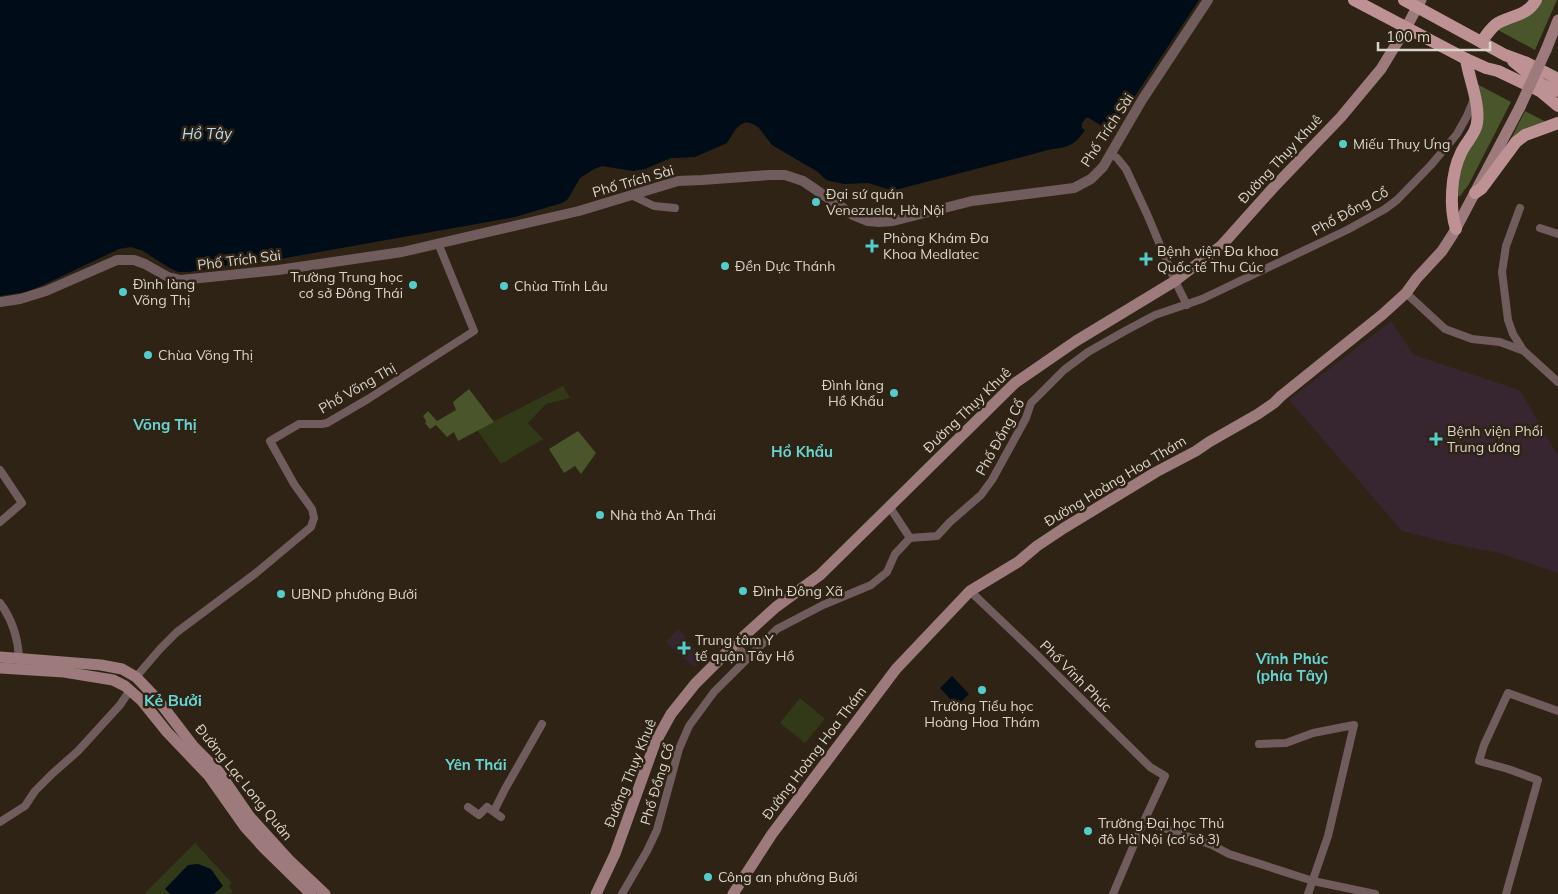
<svg xmlns="http://www.w3.org/2000/svg" width="1558" height="894" font-family="Mulish,sans-serif">
<style>
.medical{fill:#372630}
.green{fill:#313919}
.forest{fill:#4a552c}
.water{fill:#000c17}
.lines{fill:none;stroke-linecap:round;stroke-linejoin:round}
.minor{stroke:#715c5d;stroke-width:8}
.tertiary{stroke:#715c5d;stroke-width:10}
.secondary{stroke:#9d7a7c;stroke-width:11}
.primary{stroke:#be9294;stroke-width:12}
.secondary-bridge{stroke:#9d7a7c;stroke-width:11}
.poi-dot{fill:#53cdcb;stroke:#2e2314;stroke-width:2}
.labels{text-anchor:middle;dominant-baseline:central;stroke-width:5;stroke-linejoin:round;paint-order:stroke}
.street-label{font-size:14px;fill:#dbd4cb;stroke:#2e2314}
.poi-label{font-size:14px;fill:#dbd4cb;stroke:#2e2314;text-anchor:start}
.water-label{font-size:15px;font-style:italic;fill:#b5dff8;stroke:#2e2314}
.neighbourhood-label{font-size:15px;font-weight:bold;fill:#67d4d2;stroke:#2e2314}
.quarter-label{font-size:16px;font-weight:bold;fill:#67d4d2;stroke:#2e2314}
</style>
<rect width="100%" height="100%" fill="#2e2314"/>
<!-- medical -->
<g class="medical">
<polygon points="1391,321 1414,355 1519,390 1523,395 1558,456 1558,573 1500,553 1456,545 1402,531 1289,400"/>
<polygon points="678,629 702,658 694,667 666,642"/>
</g>
<!-- green -->
<g class="green">
<polygon points="563,386 570,398 546,404 528,423 543,439 501,464 477,430"/>
<polygon points="800,698 825,719 805,743 780,723"/>
<polygon points="195,843 232,883 229,886 233,891 230,894 146,894 145,893"/>
</g>
<!-- forest -->
<g class="forest">
<polygon points="1538,0 1557,0 1535,50 1498,30"/>
<polygon points="1475,83 1511,102 1469,184 1460,196 1458,196 1458,169 1475,135"/>
<polygon points="1525,111 1548,123 1506,149"/>
<polygon points="469,389 494,422 458,441 454,432 447,437 436,425 430,429 425,423 426,421 423,416 428,411 437,421 456,410 453,402"/>
<polygon points="578,431 596,453 581,474 575,466 564,473 549,449"/>
</g>
<!-- water -->
<g class="water">
<path d="M0 0H1199L1119 120 1112 125 1103 127 1089 118H1086L1082 123V128L1085 130C1076 144 1067 148 1052 149L899 189 891 190 868 183 844 184 826 180 818 172 772 145 759 128 753 124 746 122 740 125 735 130 727 143 695 157 671 158 645 169 633 171 602 166 594 169 580 178 568 199 562 203 515 217 291 257 255 264H235L189 272H178L168 267 143 251 131 247 119 249 41 286 26 292 0 296Z"/>
<polygon points="952,676 969,694 957,706 940,688"/>
<polygon points="198,864 211,869 223,886 214,894 170,894 165,889 188,865"/>
</g>
<g class="lines">
<!-- minor -->
<g class="minor">
<polyline points="1111,154 1117,158 1126,169 1147,214 1175,281 1187,305"/>
<polyline points="631,195 654,206 675,208"/>
<polyline points="1520,208 1506,246 1502,272 1508,320 1513,334 1523,350"/>
<polyline points="1540,228 1558,234"/>
<polyline points="1406,293 1445,329 1472,339 1500,342 1524,351 1558,382"/>
<polyline points="0,470 22,503 0,522"/>
<polyline points="889,506 910,538"/>
<polyline points="970,591 1035,653 1150,767 1165,776 1144,821 1113,894"/>
<path d="M0 603C12 619 18 638 19 658"/>
<polyline points="734,645 748,657"/>
<polyline points="136,677 160,649 177,632 256,573 311,527 314,518 312,509 294,484 270,441 299,424 322,424 327,423 368,399 474,331 438,243"/>
<polyline points="1259,744 1286,743 1313,733 1354,725 1328,836 1308,894"/>
<polyline points="468,807 479,815 487,807 501,817"/>
<polyline points="494,811 505,789 542,724"/>
<polyline points="1144,821 1212,845 1229,854 1313,881 1375,894"/>
<polyline points="0,822 25,806 35,791 52,774 78,751 120,705 130,690"/>
<polyline points="622,894 647,851 657,830 679,749 689,726 714,692 777,629 823,605 871,585 887,572 895,554 910,538 937,536 950,522 981,495 992,480 1026,418 1031,403 1064,370 1088,352 1125,331 1155,315 1202,299 1347,230 1385,209 1397,200 1431,165 1457,134 1467,116 1474,99"/>
<polyline points="1506,894 1538,780 1508,769 1479,761 1484,745 1508,693 1558,711"/>
</g>
<!-- tertiary -->
<polyline class="tertiary" points="0,302 20,299 46,291 117,260 134,260 145,264 168,277 181,280 278,270 402,252 579,211 678,181 702,180 769,175 785,175 803,181 853,215 868,221 879,222 893,221 972,201 1074,188 1091,179 1103,167 1142,100 1208,0"/>
<!-- secondary -->
<g class="secondary">
<polyline points="1546,50 1558,20"/>
<polyline points="0,657 101,665 122,669 136,677 158,700 194,747 219,772 250,817 289,860 325,894"/>
<polyline points="0,668 64,672 113,680 125,686 142,701 167,732 209,776 245,827 264,848 311,894"/>
<polyline points="596,894 615,854 655,743 671,714 695,684 734,645 776,607 820,575 1015,383 1076,341 1175,281 1222,245 1273,188 1341,117 1381,69 1406,28 1421,0"/>
<polyline points="733,894 772,834 896,669 970,591 1018,562 1037,546 1064,528 1156,472 1196,451 1209,442 1258,414 1274,403 1281,396 1383,314 1406,293 1417,278 1442,251 1453,234 1520,107"/>
</g>
<!-- primary -->
<g class="primary">
<polyline points="1354,0 1466,59 1486,68 1498,71 1540,91 1558,106"/>
<polyline points="1404,0 1505,55 1527,63 1558,79"/>
<path d="M1481 42C1486 36 1491 27 1498 23 1512 15 1527 16 1536 0"/>
<polyline points="1513,61 1541,84 1558,91"/>
<polyline points="1475,193 1482,188 1516,142 1525,135 1558,123"/>
<path d="M1456 229C1449 208 1451 173 1461 153 1465 143 1476 134 1477 123 1480 103 1469 79 1466 59"/>
</g>
<!-- secondary-bridge -->
<polyline class="secondary-bridge" points="1520,107 1546,50"/>
</g>
<!-- markers -->
<g class="poi-dot">
<circle cx="1343" cy="144" r="5"/>
<circle cx="816" cy="202" r="5"/>
<path d="M869.5 238.5h5v5h5v5h-5v5h-5v-5h-5v-5h5z"/>
<path d="M1143.5 251.5h5v5h5v5h-5v5h-5v-5h-5v-5h5z"/>
<circle cx="725" cy="266" r="5"/>
<circle cx="413" cy="285" r="5"/>
<circle cx="504" cy="286" r="5"/>
<circle cx="123" cy="292" r="5"/>
<circle cx="148" cy="355" r="5"/>
<circle cx="894" cy="393" r="5"/>
<path d="M1433.5 431.5h5v5h5v5h-5v5h-5v-5h-5v-5h5z"/>
<circle cx="600" cy="515" r="5"/>
<circle cx="743" cy="591" r="5"/>
<circle cx="281" cy="594" r="5"/>
<path d="M681.5 640.5h5v5h5v5h-5v5h-5v-5h-5v-5h5z"/>
<circle cx="982" cy="690" r="5"/>
<circle cx="1088" cy="831" r="5"/>
<circle cx="708" cy="877" r="5"/>
</g>
<g class="labels">
<!-- street labels -->
<g class="street-label">
<text transform="translate(1107 130) rotate(-57)">Phố Trích Sài</text>
<text transform="translate(1280 159) rotate(-47)">Đường Thụy Khuê</text>
<text transform="translate(633 181) rotate(-16)">Phố Trích Sài</text>
<text transform="translate(1350 211) rotate(-29)">Phố Đồng Cổ</text>
<text transform="translate(239 260) rotate(-7)">Phố Trích Sài</text>
<text transform="translate(357 388) rotate(-30)">Phố Võng Thị</text>
<text transform="translate(967 410) rotate(-44)">Đường Thụy Khuê</text>
<text transform="translate(1000 437) rotate(-61)">Phố Đồng Cổ</text>
<text transform="translate(1115 481) rotate(-31)">Đường Hoàng Hoa Thám</text>
<text transform="translate(1076 676) rotate(45)">Phố Vĩnh Phúc</text>
<text transform="translate(814 753) rotate(-53)">Đường Hoàng Hoa Thám</text>
<text transform="translate(630 773) rotate(-68)">Đường Thụy Khuê</text>
<text transform="translate(244 782) rotate(51)">Đường Lạc Long Quân</text>
<text transform="translate(657 784) rotate(-73)">Phố Đồng Cổ</text>
</g>
<!-- poi labels -->
<g class="poi-label">
<text x="1353" y="144">Miếu Thuỵ Ưng</text>
<text x="826" y="194">Đại sứ quán<tspan x="826" dy="16">Venezuela, Hà Nội</tspan></text>
<text x="883" y="238">Phòng Khám Đa<tspan x="883" dy="16">Khoa Medlatec</tspan></text>
<text x="1157" y="251">Bệnh viện Đa khoa<tspan x="1157" dy="16">Quốc tế Thu Cúc</tspan></text>
<text x="735" y="266">Đền Dực Thánh</text>
<text x="403" y="277" text-anchor="end">Trường Trung học<tspan x="403" dy="16">cơ sở Đông Thái</tspan></text>
<text x="133" y="284">Đình làng<tspan x="133" dy="16">Võng Thị</tspan></text>
<text x="514" y="286">Chùa Tĩnh Lâu</text>
<text x="158" y="355">Chùa Võng Thị</text>
<text x="884" y="385" text-anchor="end">Đình làng<tspan x="884" dy="16">Hồ Khẩu</tspan></text>
<text x="1447" y="431">Bệnh viện Phổi<tspan x="1447" dy="16">Trung ương</tspan></text>
<text x="610" y="515">Nhà thờ An Thái</text>
<text x="753" y="591">Đình Đông Xã</text>
<text x="291" y="594">UBND phường Bưởi</text>
<text x="695" y="640">Trung tâm Y<tspan x="695" dy="16">tế quận Tây Hồ</tspan></text>
<text x="982" y="706" text-anchor="middle">Trường Tiểu học<tspan x="982" dy="16">Hoàng Hoa Thám</tspan></text>
<text x="1098" y="823">Trường Đại học Thủ<tspan x="1098" dy="16">đô Hà Nội (cơ sở 3)</tspan></text>
<text x="718" y="877">Công an phường Bưởi</text>
</g>
<!-- water labels -->
<g class="water-label">
<text x="207" y="133">Hồ Tây</text>
</g>
<!-- neighbourhood labels -->
<g class="neighbourhood-label">
<text x="165" y="424">Võng Thị</text>
<text x="802" y="451">Hồ Khẩu</text>
<text x="1292" y="658">Vĩnh Phúc<tspan x="1292" dy="17">(phía Tây)</tspan></text>
<text x="476" y="764">Yên Thái</text>
</g>
<!-- quarter labels -->
<g class="quarter-label">
<text x="173" y="700">Kẻ Bưởi</text>
</g>
</g>
<!-- scale -->
<path d="M1378 42v8h112v-8" fill="none" stroke="#dbd4cb" stroke-width="2.5"/>
<text x="1386" y="42" font-size="15" fill="#dbd4cb" stroke="#2e2314" stroke-width="4" paint-order="stroke">100 m</text>
</svg>
